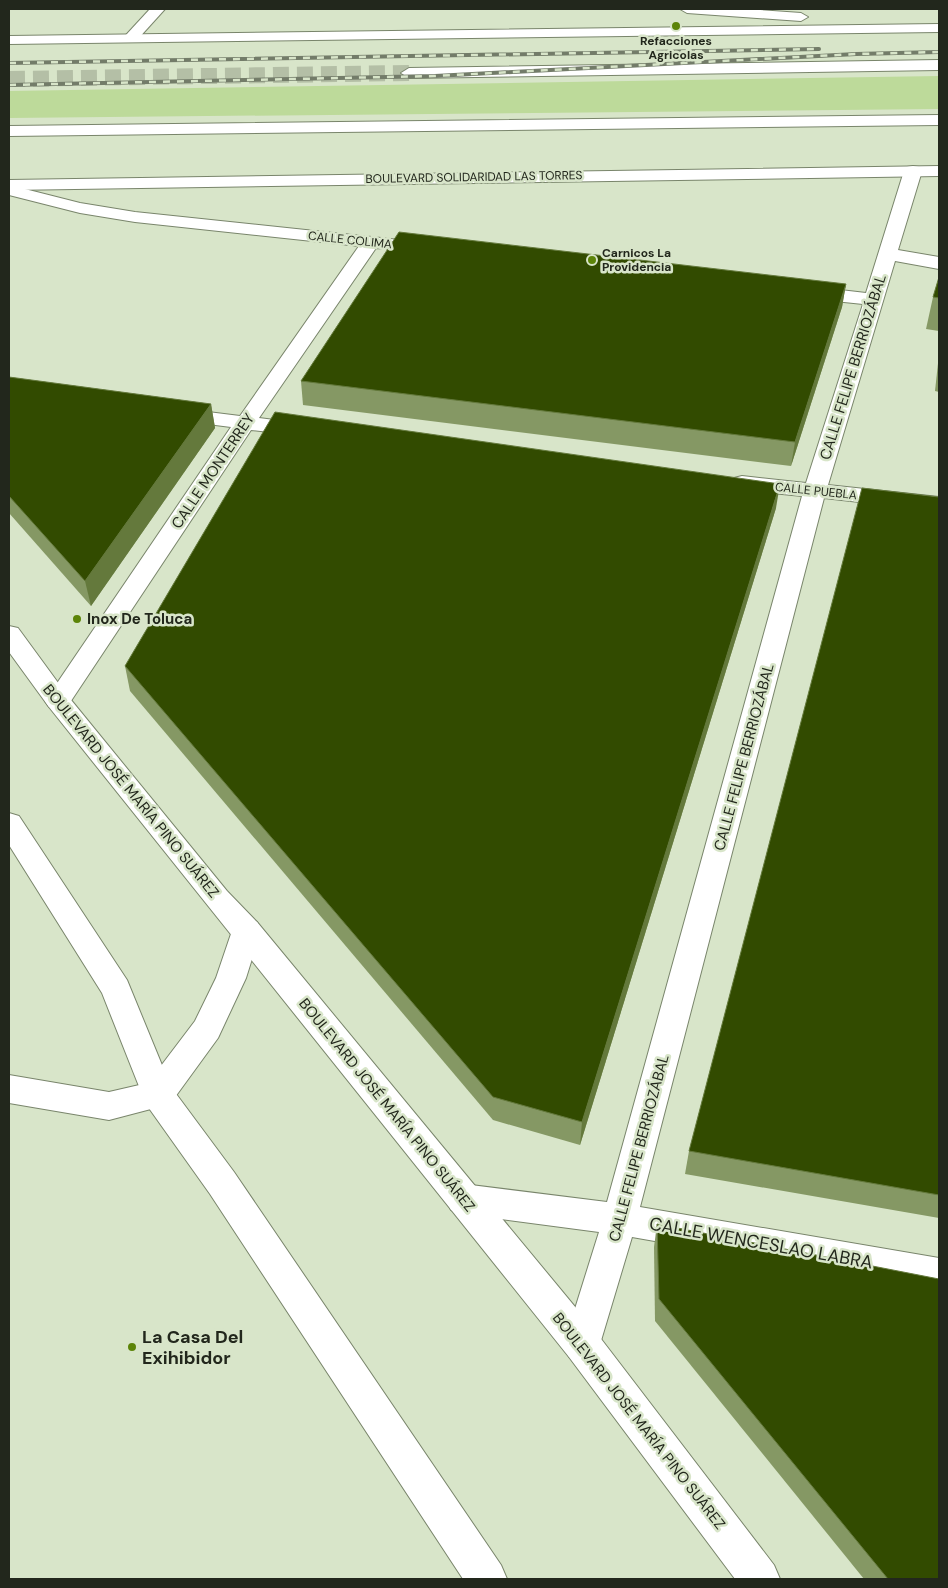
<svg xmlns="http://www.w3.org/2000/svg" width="948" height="1588" font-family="'DM Sans',sans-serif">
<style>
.green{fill:#bdda9a}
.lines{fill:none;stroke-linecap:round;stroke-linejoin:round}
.highway-tunnel{stroke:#b4bfa6;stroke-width:16;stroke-dasharray:16 8;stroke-linecap:butt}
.minor-casing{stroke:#79856b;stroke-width:2}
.major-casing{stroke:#79856b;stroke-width:2}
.highway-casing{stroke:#79856b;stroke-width:2}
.minor{fill:#fff;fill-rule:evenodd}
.major{fill:#fff;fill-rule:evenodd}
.highway{fill:#fff;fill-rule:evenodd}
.rail-casing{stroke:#737c69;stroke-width:4}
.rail{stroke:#d8e5c9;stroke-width:2.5;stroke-dasharray:7;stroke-linecap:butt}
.wall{fill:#859864}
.shaded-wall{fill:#64793c}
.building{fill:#324b00;stroke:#64793c}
.poi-dot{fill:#5c8408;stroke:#d8e5c9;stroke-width:2}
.labels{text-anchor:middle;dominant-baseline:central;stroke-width:5;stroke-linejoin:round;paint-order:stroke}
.far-poi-label{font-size:12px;font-weight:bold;fill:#22271c;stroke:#d8e5c9}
.far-street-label{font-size:12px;fill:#22271c;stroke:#d8e5c9}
.street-label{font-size:15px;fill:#22271c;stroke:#d8e5c9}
.poi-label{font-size:15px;font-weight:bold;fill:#22271c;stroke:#d8e5c9;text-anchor:start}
.near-street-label{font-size:18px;fill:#22271c;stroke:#d8e5c9}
.near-poi-label{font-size:18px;font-weight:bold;fill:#22271c;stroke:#d8e5c9;text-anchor:start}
</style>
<rect width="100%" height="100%" fill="#d8e5c9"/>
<!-- green -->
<polygon class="green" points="939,76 939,109 9,118 9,91"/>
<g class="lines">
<!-- highway-tunnel -->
<polyline class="highway-tunnel" points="9,79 409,73"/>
<!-- minor casing -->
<g class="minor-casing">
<g id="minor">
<polygon points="150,9 165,9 136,41 126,41 124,38 126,35"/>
<polygon points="680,9 745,9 801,13 808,17 801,21 687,13"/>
<polygon points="913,166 919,167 922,171 898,250 939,257 939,269 895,261 828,485 939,497 939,511 824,498 640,1207 939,1258 939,1291 632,1237 600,1344 595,1357 582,1362 569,1357 564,1344 599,1232 463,1214 451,1210 446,1199 451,1188 463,1184 607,1202 802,496 742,490 734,488 731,483 734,478 742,476 806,483 863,304 806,298 799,296 796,292 799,288 806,286 866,293 904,171 907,167"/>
<polygon points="9,185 80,203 135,212 428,243 434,244 437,248 434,252 428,253 376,248 259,418 313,425 316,430 313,435 305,436 251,430 67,707 58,710 49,707 45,701 49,695 231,427 176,420 169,418 165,414 169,410 176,408 240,416 359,246 135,222 80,213 9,195"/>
<polygon points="246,918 257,922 261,930 246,978 218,1038 170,1104 109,1120 9,1103 9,1075 109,1092 148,1083 195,1021 216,978 235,922"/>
</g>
</g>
<!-- major casing -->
<g class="major-casing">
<g id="major">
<polygon points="939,24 939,32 9,44 9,36"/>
<polygon points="939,166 939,176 9,190 9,180"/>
</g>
</g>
<!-- highway casing -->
<g class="highway-casing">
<g id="highway">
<polygon points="939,60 939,70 409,78 401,73 409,68"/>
<polygon points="939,115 939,125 9,136 9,126"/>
<polygon points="9,626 18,628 67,695 227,891 257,922 595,1331 774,1565 780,1579 735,1579 569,1357 49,707 9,652"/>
<polygon points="9,813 19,816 127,980 171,1087 234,1172 501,1565 507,1579 463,1579 210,1194 146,1104 102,993 9,845"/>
</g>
</g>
<!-- minor -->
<use href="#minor" class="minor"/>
<!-- major -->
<use href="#major" class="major"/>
<!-- highway -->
<use href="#highway" class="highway"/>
<!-- rail casing -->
<g class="rail-casing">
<g id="rail">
<polyline points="9,63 819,49"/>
<polyline points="9,85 435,76 856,54 939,52"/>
</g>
</g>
<!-- rail -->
<use href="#rail" class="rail"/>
</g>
<!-- wall -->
<g class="wall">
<polygon points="939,277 939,331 926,329 933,297"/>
<polygon points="846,284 842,307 791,466 303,405 301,381"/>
<polygon points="939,354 939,392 935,391"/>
<polygon points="9,377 211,404 215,428 91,606 9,513"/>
<polygon points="939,497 939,1218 685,1174 689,1151"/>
<polygon points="776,508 580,1145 493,1120 130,691 125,666"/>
<polygon points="657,1224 939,1579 864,1579 655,1321 654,1247"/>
</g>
<!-- shaded-wall -->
<g class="shaded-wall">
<polygon points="846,284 842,307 791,466 795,442"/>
<polygon points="211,404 215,428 91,606 85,581"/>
<polygon points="780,484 776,508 580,1145 582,1122"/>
</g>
<!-- building -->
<g class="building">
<polygon points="399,232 846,284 795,442 301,381"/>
<polygon points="939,277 939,298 933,297"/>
<polygon points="9,377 211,404 85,581 9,496"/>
<polygon points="275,412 780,484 582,1122 493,1097 125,666"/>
<polygon points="862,488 939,497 939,1195 689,1151"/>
<polygon points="657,1224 939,1279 939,1579 888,1579 659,1299"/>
</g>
<!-- markers -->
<g class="poi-dot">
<circle cx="676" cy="26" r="5"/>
<circle cx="592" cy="260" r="5"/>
<circle cx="77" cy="619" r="5"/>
<circle cx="132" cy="1347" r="5"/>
</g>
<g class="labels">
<!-- far-poi labels -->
<g class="far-poi-label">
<text x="676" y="41">Refacciones<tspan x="676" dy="14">Agricolas</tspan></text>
<text x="602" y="253" text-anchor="start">Carnicos La<tspan x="602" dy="14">Providencia</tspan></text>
</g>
<!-- far-street labels -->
<g class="far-street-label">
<text transform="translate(474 177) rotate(-1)">BOULEVARD SOLIDARIDAD LAS TORRES</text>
<text transform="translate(350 240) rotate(6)">CALLE COLIMA</text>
<text transform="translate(816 491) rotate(6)">CALLE PUEBLA</text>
</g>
<!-- street labels -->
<g class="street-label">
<text transform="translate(853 367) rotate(-73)">CALLE FELIPE BERRIOZÁBAL</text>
<text transform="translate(213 471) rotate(-56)">CALLE MONTERREY</text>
<text transform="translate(744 757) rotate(-75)">CALLE FELIPE BERRIOZÁBAL</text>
<text transform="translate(131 791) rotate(51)">BOULEVARD JOSÉ MARÍA PINO SUÁREZ</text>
<text transform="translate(387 1105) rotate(51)">BOULEVARD JOSÉ MARÍA PINO SUÁREZ</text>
<text transform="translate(639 1148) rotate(-75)">CALLE FELIPE BERRIOZÁBAL</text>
<text transform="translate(639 1421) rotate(52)">BOULEVARD JOSÉ MARÍA PINO SUÁREZ</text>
</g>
<!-- poi labels -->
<g class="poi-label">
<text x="87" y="619">Inox De Toluca</text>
</g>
<!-- near-street labels -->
<g class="near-street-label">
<text transform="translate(761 1243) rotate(10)">CALLE WENCESLAO LABRA</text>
</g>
<!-- near-poi labels -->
<g class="near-poi-label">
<text x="142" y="1337">La Casa Del<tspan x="142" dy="21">Exihibidor</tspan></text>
</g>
</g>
<!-- border -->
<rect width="948" height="1588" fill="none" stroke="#22271c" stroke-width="20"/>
</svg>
